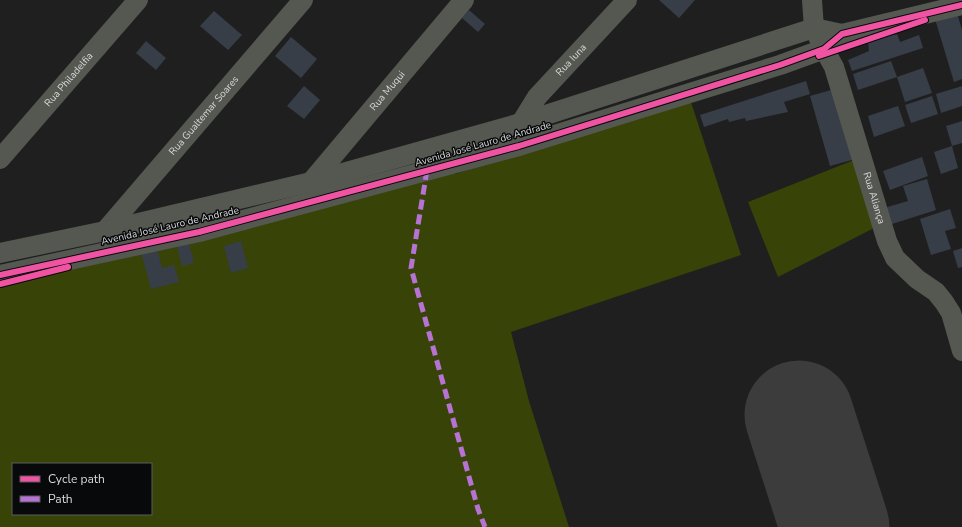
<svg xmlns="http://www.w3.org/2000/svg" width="962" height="527" font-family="'Nunito Sans',sans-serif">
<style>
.green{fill:#384307;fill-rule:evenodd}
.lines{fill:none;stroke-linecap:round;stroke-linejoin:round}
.runway{stroke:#3c3c3c;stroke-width:109}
.building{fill:#373e47}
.minor{stroke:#555850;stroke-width:20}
.quiet{stroke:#b673d3;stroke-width:5;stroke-dasharray:10 5;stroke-linecap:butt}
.cycleway-casing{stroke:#08090a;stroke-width:8}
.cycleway{stroke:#f153a3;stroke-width:6}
.labels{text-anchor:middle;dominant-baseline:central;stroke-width:3;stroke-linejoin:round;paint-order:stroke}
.street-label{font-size:10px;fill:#d7d8da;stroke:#08090a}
</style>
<rect width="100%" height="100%" fill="#1f1f20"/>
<!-- green -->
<g class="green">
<path d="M689 96 741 255 511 332 529 401 569 527H0V288L452 169 455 174ZM13 464H151V514H13Z"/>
<polygon points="859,158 878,226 778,277 748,202"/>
</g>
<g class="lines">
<!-- runway -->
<polyline class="runway" points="799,415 835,527"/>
</g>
<!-- building -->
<g class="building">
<polygon points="659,0 695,0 679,18"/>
<polygon points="469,10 485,24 478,32 462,18"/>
<polygon points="214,11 242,35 228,50 200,26"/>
<polygon points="957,13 962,30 962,79 954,82 935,19"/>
<polygon points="897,34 900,42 919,35 923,48 852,71 848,60 869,51 868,41"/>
<polygon points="291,37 317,59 301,78 275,56"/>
<polygon points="146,41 166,58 156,70 136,53"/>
<polygon points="891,61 897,77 858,90 853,74"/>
<polygon points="923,68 932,93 905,102 897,77"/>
<polygon points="806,81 810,94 784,102 788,112 746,121 745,118 729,122 728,119 704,127 700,115"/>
<polygon points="304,86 320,100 304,119 287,106"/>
<polygon points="962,86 962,106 941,113 936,94"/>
<polygon points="838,88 859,158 830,166 810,96"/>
<polygon points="932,96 938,114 911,123 905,105"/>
<polygon points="898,106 905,126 874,137 868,116"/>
<polygon points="962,121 962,143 952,146 946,126"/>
<polygon points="952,146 958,168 941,174 934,152"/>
<polygon points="922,157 928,176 890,190 883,171"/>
<polygon points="927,179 936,210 889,225 884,208 908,201 903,186"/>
<polygon points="950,209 956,228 945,231 951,249 931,255 920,219"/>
<polygon points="241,241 248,268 231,273 224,246"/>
<polygon points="189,243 194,263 182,266 177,246"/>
<polygon points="157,248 162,268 174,265 179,282 151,289 141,252"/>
<polygon points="962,248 962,267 958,268 953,251"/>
</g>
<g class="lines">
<!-- minor -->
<g class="minor">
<path id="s1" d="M812 0 814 28 824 49 834 67 887 241 895 258 917 279 936 292 944 302 951 313 962 351"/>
<path id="s2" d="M521 123 537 97 627 0"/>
<path id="s3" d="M0 159 138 0"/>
<path id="s4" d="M311 182 464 0"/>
<path id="s5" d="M105 231 303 0"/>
<polyline points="0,253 105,231 311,182 521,123 814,28 842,34"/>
<polyline points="0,275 199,232 519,146 780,65 824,49 842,34 962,5"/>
</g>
<!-- quiet -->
<polyline class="quiet" points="427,170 411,268 478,509 485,527"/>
<!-- cycleway casing -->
<g class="cycleway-casing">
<g id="cycleway">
<polyline points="819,56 925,20"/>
<polyline points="0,275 199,232 519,146 780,65 824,49 842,34 962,5"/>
<polyline points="0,284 68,267"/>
</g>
</g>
<!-- cycleway -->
<use href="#cycleway" class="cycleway"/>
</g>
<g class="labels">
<!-- street labels -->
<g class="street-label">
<text stroke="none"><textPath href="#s2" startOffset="81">Rua Iuna</textPath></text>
<text stroke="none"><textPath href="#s3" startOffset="105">Rua Philadelfia</textPath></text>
<text stroke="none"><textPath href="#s4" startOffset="119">Rua Muqui</textPath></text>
<text stroke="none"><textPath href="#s5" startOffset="152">Rua Gualtemar Soares</textPath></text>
<text transform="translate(483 144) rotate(-16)">Avenida José Lauro de Andrade</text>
<text stroke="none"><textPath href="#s1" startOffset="209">Rua Aliança</textPath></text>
<text transform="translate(170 226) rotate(-13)">Avenida José Lauro de Andrade</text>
</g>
</g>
<!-- legend -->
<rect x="12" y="463" width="140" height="52" fill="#08090a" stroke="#5b5c5d"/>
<rect x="20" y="476" width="20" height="6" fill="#f153a3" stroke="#5b5c5d"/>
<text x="48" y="483" font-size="12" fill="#d7d8da">Cycle path</text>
<rect x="20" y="496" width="20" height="6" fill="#b673d3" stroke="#5b5c5d"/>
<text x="48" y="503" font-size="12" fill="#d7d8da">Path</text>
</svg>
